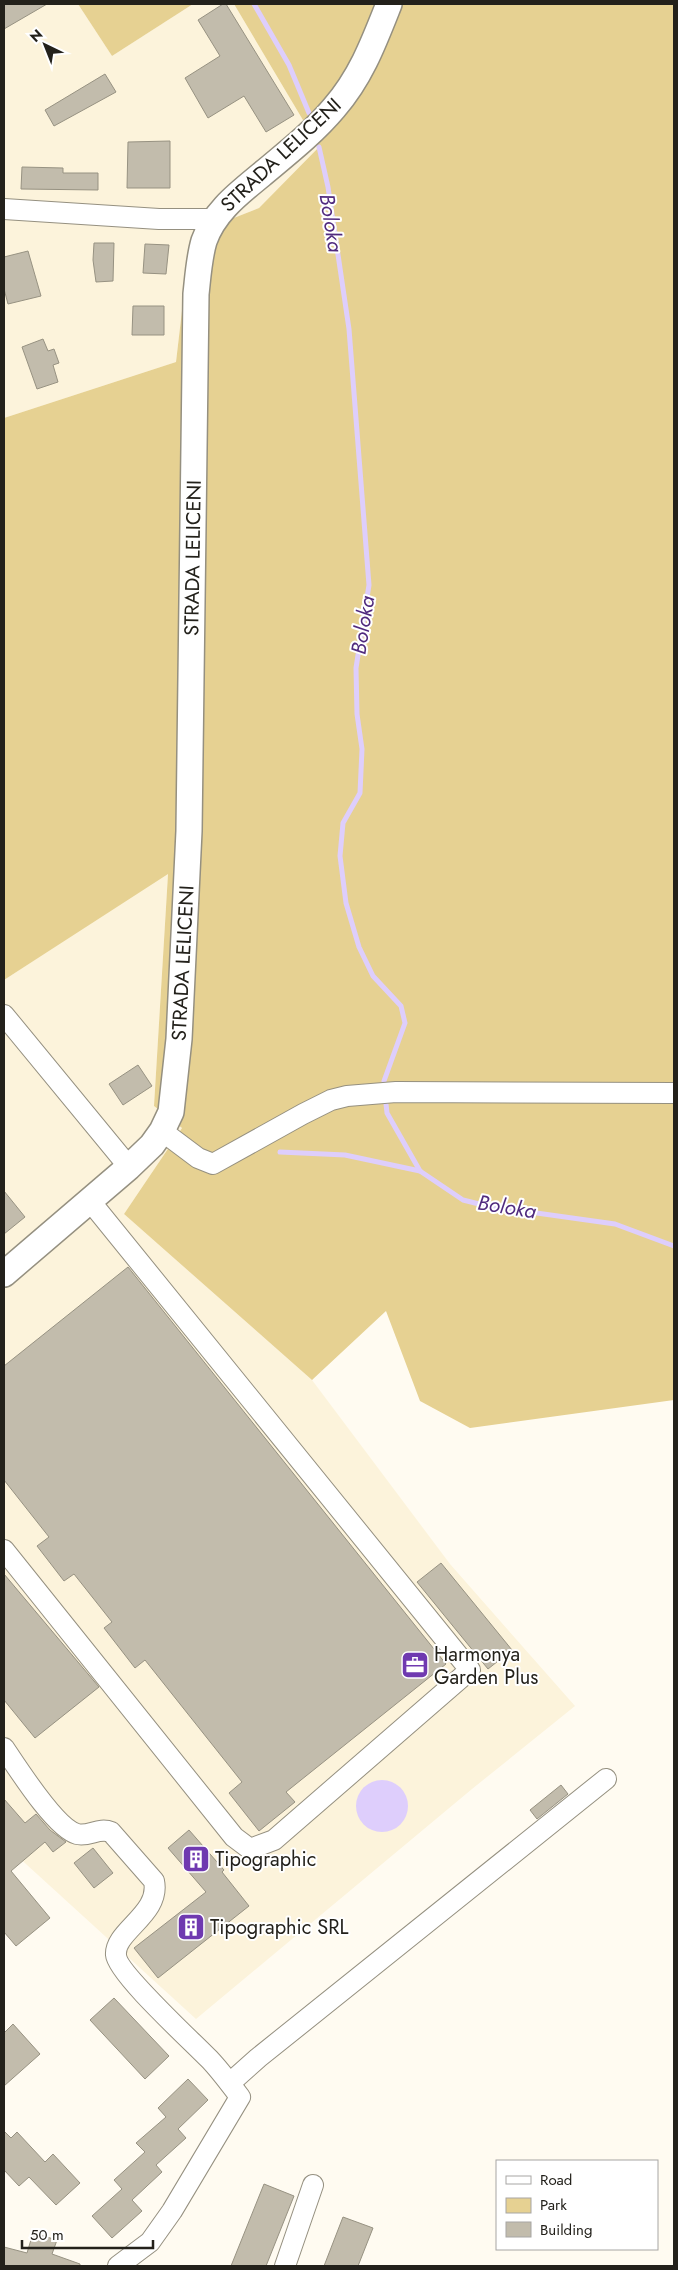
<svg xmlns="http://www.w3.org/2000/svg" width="678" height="2270" font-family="Jost,sans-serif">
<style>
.built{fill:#fcf3db}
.green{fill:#e6d192}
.water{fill:#decefc}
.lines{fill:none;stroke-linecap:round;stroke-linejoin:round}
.stream{stroke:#decefc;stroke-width:5}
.building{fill:#c2bcac;stroke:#979282}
.minor-casing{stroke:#959080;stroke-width:22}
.major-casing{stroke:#959080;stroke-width:28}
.minor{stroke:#fff;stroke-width:20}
.major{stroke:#fff;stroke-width:25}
.labels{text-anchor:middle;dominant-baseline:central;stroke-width:4;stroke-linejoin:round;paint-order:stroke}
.street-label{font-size:20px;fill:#23211b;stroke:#fff}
.poi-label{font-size:20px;fill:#23211b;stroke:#fff;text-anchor:start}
.water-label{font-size:21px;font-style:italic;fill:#502a7e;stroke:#fff}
</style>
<rect width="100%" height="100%" fill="#fffbf1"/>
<!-- built -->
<g class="built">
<polygon points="4,4 78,4 112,56 193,4 234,4 319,147 259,208 193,234 185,285 176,362 4,418"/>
<polygon points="168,873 154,1106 182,1128 124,1214 312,1380 450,1564 575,1706 472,1789 196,2019 4,1844 4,980"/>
</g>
<!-- green -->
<g class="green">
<polygon points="78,4 193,4 112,56"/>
<polygon points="234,4 674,4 674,1400 470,1428 420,1401 386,1311 312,1380 124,1214 182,1128 154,1106 168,874 4,980 4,418 176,362 185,285 193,234 259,208 319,147"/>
</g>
<!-- water -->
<circle class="water" cx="382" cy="1806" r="26"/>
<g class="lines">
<!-- stream -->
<g class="stream">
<polyline points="254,4 289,65 309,113"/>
<polyline points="319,147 328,187 349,329 369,585 356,668 357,714 362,749 360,793 343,823 340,856 346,903 359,947 373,976 401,1006 405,1023 384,1081"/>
<polyline points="386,1104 387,1113 420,1171 463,1200 487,1206 615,1224 674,1246"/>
<polyline points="280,1152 345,1155 420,1171"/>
</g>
</g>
<!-- building -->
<g class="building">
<polygon points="4,4 47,4 4,29"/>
<polygon points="223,4 226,4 294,115 266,132 244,96 208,118 185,78 220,56 198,20"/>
<polygon points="105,74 116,92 54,126 45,110"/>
<polygon points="170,141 170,188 127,188 128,142"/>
<polygon points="22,167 63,168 63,173 98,173 98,190 21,189"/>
<polygon points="94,243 114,243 113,281 96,282 93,260"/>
<polygon points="145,244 169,245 166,274 143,273"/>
<polygon points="28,251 41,296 8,304 4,289 4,257"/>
<polygon points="133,306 164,306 164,335 132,335"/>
<polygon points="43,339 48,351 54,349 59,363 53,365 58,382 37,389 22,347"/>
<polygon points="138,1065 152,1086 123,1105 109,1084"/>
<polygon points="4,1191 25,1217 4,1234"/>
<polygon points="128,1267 446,1664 286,1792 295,1802 259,1831 229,1793 242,1782 145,1660 135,1668 104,1628 112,1622 74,1574 64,1581 37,1546 49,1537 4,1480 4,1366"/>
<polygon points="441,1563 512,1650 488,1669 417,1582"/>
<polygon points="4,1574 99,1687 35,1738 4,1700"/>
<polygon points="561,1785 568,1794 537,1819 530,1810"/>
<polygon points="4,1799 25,1823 36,1814 50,1830 66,1842 53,1852 45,1842 11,1871 50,1918 16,1946 4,1932"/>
<polygon points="189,1830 224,1870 222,1872 249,1906 158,1978 134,1948 206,1892 168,1848"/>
<polygon points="93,1848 113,1873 94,1888 74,1863"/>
<polygon points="114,1998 169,2056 145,2079 90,2020"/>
<polygon points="13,2024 40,2054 4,2086 4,2033"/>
<polygon points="188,2079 208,2100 178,2129 186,2138 156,2165 162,2172 132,2200 142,2211 112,2238 92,2216 122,2189 114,2180 145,2152 136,2143 166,2117 158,2108"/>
<polygon points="4,2131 11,2138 17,2132 45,2162 53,2154 80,2183 56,2205 29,2177 19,2186 4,2170"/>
<polygon points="264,2184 294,2196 266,2266 231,2266"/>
<polygon points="343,2217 373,2228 358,2266 324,2266"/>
<polygon points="33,2233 57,2240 52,2254 80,2264 80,2266 4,2266 4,2247 27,2253"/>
</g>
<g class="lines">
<!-- minor casing -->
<g class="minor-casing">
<g id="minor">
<polyline points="4,209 159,219 215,219"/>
<polyline points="4,1015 129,1167"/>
<polyline points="162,1131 198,1158 213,1164 303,1114 331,1100 347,1096 396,1092 674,1093"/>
<polyline points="4,1550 234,1837 250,1849 274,1840 470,1670 90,1201"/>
<path d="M4 1748C17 1767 55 1828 77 1834 89 1837 99 1827 111 1832L154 1881C161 1914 114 1931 116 1955 117 1973 195 2044 212 2062 222 2073 231 2085 240 2097L172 2211 150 2242 118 2266"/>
<polyline points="230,2083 258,2058 606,1779"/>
<polyline points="285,2266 313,2185"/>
</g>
</g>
<!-- major casing -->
<g class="major-casing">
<path id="major" d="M4 1274 129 1167 152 1145 162 1131 171 1112 179 1039 189 831 196 294C198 276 199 258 204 241 214 212 238 194 261 175 286 154 313 133 334 108 361 77 374 42 389 4"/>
</g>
<!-- minor -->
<use href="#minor" class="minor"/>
<!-- major -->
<use href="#major" class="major"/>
</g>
<!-- icons -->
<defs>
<g id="office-square" transform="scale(1.4375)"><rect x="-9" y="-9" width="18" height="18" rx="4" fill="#6f39b0" stroke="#fff"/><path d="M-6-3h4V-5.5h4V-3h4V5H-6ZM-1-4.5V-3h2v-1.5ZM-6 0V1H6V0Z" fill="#fff"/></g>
<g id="building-square" transform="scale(1.4375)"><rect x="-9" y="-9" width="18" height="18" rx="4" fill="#6f39b0" stroke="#fff"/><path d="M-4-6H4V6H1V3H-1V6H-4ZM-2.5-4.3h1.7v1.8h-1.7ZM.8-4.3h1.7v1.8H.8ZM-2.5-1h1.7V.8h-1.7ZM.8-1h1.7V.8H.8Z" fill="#fff"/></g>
</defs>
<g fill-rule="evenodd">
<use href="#office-square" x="415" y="1665"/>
<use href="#building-square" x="196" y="1859"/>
<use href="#building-square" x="191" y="1927"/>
</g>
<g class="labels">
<!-- street labels -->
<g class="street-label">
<text transform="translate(281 155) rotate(-43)">STRADA LELICENI</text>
<text transform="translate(193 558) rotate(-89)">STRADA LELICENI</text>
<text transform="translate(183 963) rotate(-87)">STRADA LELICENI</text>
</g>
<!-- poi labels -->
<g class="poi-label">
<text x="434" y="1654">Harmonya<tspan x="434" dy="23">Garden Plus</tspan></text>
<text x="215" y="1859">Tipographic</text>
<text x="210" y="1927">Tipographic SRL</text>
</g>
<!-- water labels -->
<g class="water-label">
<text transform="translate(331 223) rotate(81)">Boloka</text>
<text transform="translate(363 625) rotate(-81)">Boloka</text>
<text transform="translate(507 1207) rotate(9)">Boloka</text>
</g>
</g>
<!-- border -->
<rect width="678" height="2270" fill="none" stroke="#23211b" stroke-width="10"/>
<!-- legend -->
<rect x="496" y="2160" width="162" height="90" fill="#ffffff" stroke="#a7a6a4"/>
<rect x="506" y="2176" width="25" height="8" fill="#ffffff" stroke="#a7a6a4"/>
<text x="540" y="2185" font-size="15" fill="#23211b">Road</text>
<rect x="506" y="2198" width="25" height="15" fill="#e6d192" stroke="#a7a6a4"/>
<text x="540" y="2210" font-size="15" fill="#23211b">Park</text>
<rect x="506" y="2222" width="25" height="15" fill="#c2bcac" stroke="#a7a6a4"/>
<text x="540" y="2235" font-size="15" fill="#23211b">Building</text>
<!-- north arrow -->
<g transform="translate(45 45) rotate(317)" stroke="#ffffff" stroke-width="4" paint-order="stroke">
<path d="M0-4L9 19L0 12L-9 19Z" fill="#23211b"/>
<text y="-8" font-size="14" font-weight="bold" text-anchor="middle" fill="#23211b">N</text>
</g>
<!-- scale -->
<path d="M22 2240v8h131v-8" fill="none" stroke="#23211b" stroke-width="2.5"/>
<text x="30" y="2240" font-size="15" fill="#23211b" stroke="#ffffff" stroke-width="4" paint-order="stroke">50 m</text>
</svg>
